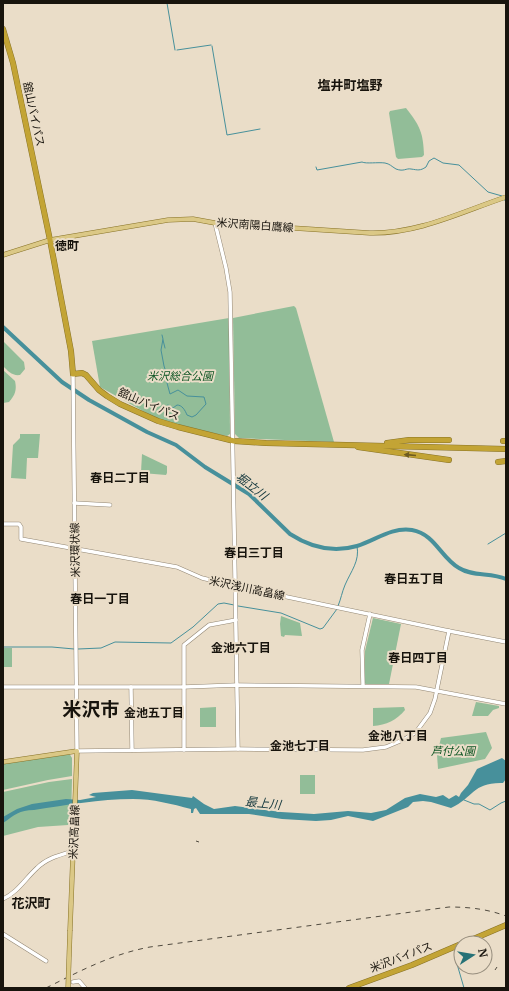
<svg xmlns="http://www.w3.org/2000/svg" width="509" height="991" font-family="Merriweather,'Noto Sans JP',serif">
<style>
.green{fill:#92bd98}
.water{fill:#47909b}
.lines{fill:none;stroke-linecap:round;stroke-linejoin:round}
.stream{stroke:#47909b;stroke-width:1}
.river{stroke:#47909b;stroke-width:4}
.secondary-casing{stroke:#938774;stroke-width:4.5}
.primary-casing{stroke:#877227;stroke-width:5}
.highway-casing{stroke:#877227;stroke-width:6}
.secondary{stroke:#fff;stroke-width:3.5}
.primary{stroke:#dbc886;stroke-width:4}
.highway{stroke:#c3a435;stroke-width:5}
.rail{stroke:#504a3f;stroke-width:1;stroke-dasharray:5 5;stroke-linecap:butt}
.primary-bridge-casing{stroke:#877227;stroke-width:5;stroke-linecap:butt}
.primary-bridge{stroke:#dbc886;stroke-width:4}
.oneway{fill:#6e5c21}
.labels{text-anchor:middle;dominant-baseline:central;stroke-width:4;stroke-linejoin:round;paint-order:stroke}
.street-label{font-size:11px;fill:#18140d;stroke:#eaddc8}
.park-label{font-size:11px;font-style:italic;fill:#0f5624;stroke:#eaddc8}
.neighbourhood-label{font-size:12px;font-weight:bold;fill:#18140d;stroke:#eaddc8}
.water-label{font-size:12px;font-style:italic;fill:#12363c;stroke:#eaddc8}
.quarter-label{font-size:13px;font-weight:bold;fill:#18140d;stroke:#eaddc8}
.town-label{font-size:19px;font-weight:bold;fill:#18140d;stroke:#eaddc8}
</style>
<rect width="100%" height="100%" fill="#eaddc8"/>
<!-- green -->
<g class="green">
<path d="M406 108C420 126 423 132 424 155L422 157 398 159 396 157 389 113 390 111Z"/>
<polygon points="294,306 296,308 334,442 239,438 235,434 233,318"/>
<polygon points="229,318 230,434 227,436 192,429 159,420 100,387 92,341"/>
<path d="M3 341 24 362 25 369 20 375C12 376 8 371 3 366Z"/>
<path d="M3 370 15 381C17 390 15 395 9 402L3 403Z"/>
<polygon points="20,434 40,434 38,458 27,458 26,479 11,478 13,445 20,438"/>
<polygon points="142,454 167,466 167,473 166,475 142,473 141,472"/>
<polygon points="281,616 300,623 302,636 285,635 284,637 281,636 280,624"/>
<polygon points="373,618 401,624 389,684 366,684 364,683 365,651"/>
<rect x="3" y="648" width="9" height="19"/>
<polygon points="476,702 499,706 499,708 493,710 488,716 472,716"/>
<polygon points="216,707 216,727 200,727 200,708"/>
<path d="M404 707 405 710C397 720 386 725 373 726V708Z"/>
<polygon points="486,732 492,748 485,759 438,769 437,754 441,738"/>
<polygon points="69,753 72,758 72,776 48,780 3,790 3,764"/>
<rect x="300" y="775" width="15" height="19"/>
<polygon points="72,779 71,824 68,825 38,827 3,836 3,792 49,782"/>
</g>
<!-- water -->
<path class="water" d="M502 758 506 761V779L503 783C473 782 474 797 451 808L431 802 423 801 413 802 408 807 373 821 348 816 331 820 316 821 282 819 249 814H200L196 808 194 809 193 813H191V809C172 804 153 799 133 799 99 799 67 805 34 810 19 810 15 815 3 823V817L17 809 32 804 66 799 80 800 96 797 89 795 93 793 132 790 192 798 193 796 204 804 214 809 235 806 281 812 314 814 348 811 371 813 386 810 405 798 420 794 436 797 443 795 449 799 456 795 459 797 461 793 468 785 477 769Z"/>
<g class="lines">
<!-- stream -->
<g class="stream">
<polyline points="167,3 175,50"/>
<polyline points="212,46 227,135 260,129"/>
<polyline points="177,50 211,45"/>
<path d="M316 167 317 170 362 162C366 164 378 162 385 163 390 164 391 166 396 169 404 172 406 168 411 169 418 170 420 171 426 167L429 161 434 158 443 163 459 165 488 192 502 196"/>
<polyline points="504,199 506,202"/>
<path d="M162 335 163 339 161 350 164 366 167 375V383L170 394 178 390 187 396 204 397 206 404 196 415 192 417 187 415C185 410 182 405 177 405L173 408 168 405"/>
<polyline points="163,340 165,348"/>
<polyline points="488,544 506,533"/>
<polyline points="238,606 281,613 320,629 323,628 337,609"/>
<path d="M338 606C341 599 342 592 345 585 351 571 360 561 357 546"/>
<polyline points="3,647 52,647 74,649"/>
<polyline points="78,649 101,648 115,642 171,643 193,627 218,604 224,603 234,605"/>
<polyline points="464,800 474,804 479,804 490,810 501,803 506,801"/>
<polyline points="455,957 464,988"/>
</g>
<!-- river -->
<path class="river" d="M3 327 62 382 89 400 147 432 176 445 205 467 249 494 290 534C310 547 333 553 357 546 376 540 391 527 412 530 435 534 441 558 459 568 473 577 491 572 506 579"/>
<!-- secondary casing -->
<g class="secondary-casing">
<g id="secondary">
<polyline points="215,223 226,268 230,292 238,749"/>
<polyline points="73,374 77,751 238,749 363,750 386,747 405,739 416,732 430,713 435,699 449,631"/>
<polyline points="74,503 110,505"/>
<polyline points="3,524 19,524 21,527 21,539 177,567 202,578 235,586 449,631 506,642"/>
<polyline points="363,685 362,650 370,614"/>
<polyline points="3,687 184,687 237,685 416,687 506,704"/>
<polyline points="131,687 132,750"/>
<polyline points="184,750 184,645 209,625 236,620"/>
<path d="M3 899C18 892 25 879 37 868 47 858 60 855 73 851"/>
<polyline points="3,934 46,961"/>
<polyline points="73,982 79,981 85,988"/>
</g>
</g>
<!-- primary casing -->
<g class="primary-casing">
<g id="primary">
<path d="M3 255 50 240 168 220 193 219 215 223 370 233C418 234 461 212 506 197"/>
<polyline points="3,762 77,751 70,930"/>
</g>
</g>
<!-- highway casing -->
<g class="highway-casing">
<g id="highway">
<polyline points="3,29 13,63 50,240 71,351 73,374 82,373 86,375 99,390 107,396 120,404 158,421 178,427 234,441 266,443 506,449"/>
<polyline points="503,441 506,441"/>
<polyline points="387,443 409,440 449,440"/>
<polyline points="358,447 449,460"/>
<polyline points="498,462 506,461"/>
<polyline points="464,943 506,925"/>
<polyline points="349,988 412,965 461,944"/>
</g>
</g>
<!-- secondary -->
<use href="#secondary" class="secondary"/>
<!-- primary -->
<use href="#primary" class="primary"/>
<!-- highway -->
<use href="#highway" class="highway"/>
<!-- rail -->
<g class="rail">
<polyline points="196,841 199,842"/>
<polyline points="495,970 497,967"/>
<path d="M46 988C80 971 112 954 150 947L449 907C469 907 487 909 506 916"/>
</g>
<!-- primary-bridge casing -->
<g class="primary-bridge-casing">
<polyline id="primary-bridge" points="68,988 70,930"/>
</g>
<!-- primary-bridge -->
<use href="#primary-bridge" class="primary-bridge"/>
</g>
<!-- one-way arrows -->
<defs><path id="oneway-solid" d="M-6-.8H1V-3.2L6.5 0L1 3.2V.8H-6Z"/></defs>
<use class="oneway" href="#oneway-solid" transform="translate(410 455) rotate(-175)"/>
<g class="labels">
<!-- street labels -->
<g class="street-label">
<text transform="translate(34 114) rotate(78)">舘山バイパス</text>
<text transform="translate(255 225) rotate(4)">米沢南陽白鷹線</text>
<text transform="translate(149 404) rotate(23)">舘山バイパス</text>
<text transform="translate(75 550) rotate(-91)">米沢環状線</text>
<text transform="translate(247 588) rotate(12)">米沢浅川高畠線</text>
<text transform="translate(74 832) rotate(-88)">米沢高畠線</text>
<text transform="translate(401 957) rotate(-21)">米沢バイパス</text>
</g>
<!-- park labels -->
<g class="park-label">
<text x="180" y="376">米沢総合公園</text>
<text x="453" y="751">芦付公園</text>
</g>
<!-- neighbourhood labels -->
<g class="neighbourhood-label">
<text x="67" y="245">徳町</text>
<text x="120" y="477">春日二丁目</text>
<text x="254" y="552">春日三丁目</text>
<text x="414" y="578">春日五丁目</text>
<text x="100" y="598">春日一丁目</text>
<text x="241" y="647">金池六丁目</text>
<text x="418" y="657">春日四丁目</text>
<text x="154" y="712">金池五丁目</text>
<text x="398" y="735">金池八丁目</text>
<text x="300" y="745">金池七丁目</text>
</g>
<!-- water labels -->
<g class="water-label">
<text transform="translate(252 486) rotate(38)">堀立川</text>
<text transform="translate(263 803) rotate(6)">最上川</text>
</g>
<!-- quarter labels -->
<g class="quarter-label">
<text x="350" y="85">塩井町塩野</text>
<text x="31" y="903">花沢町</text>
</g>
<!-- town labels -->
<g class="town-label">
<text x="91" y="709">米沢市</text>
</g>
</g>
<!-- border -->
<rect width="509" height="991" fill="none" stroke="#18140d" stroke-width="8"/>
<!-- north arrow -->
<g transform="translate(473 955) rotate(78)"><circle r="19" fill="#eaddc8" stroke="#968d7d"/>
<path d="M0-3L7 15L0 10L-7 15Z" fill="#267176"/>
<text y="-6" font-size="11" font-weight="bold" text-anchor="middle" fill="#18140d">N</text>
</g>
</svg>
